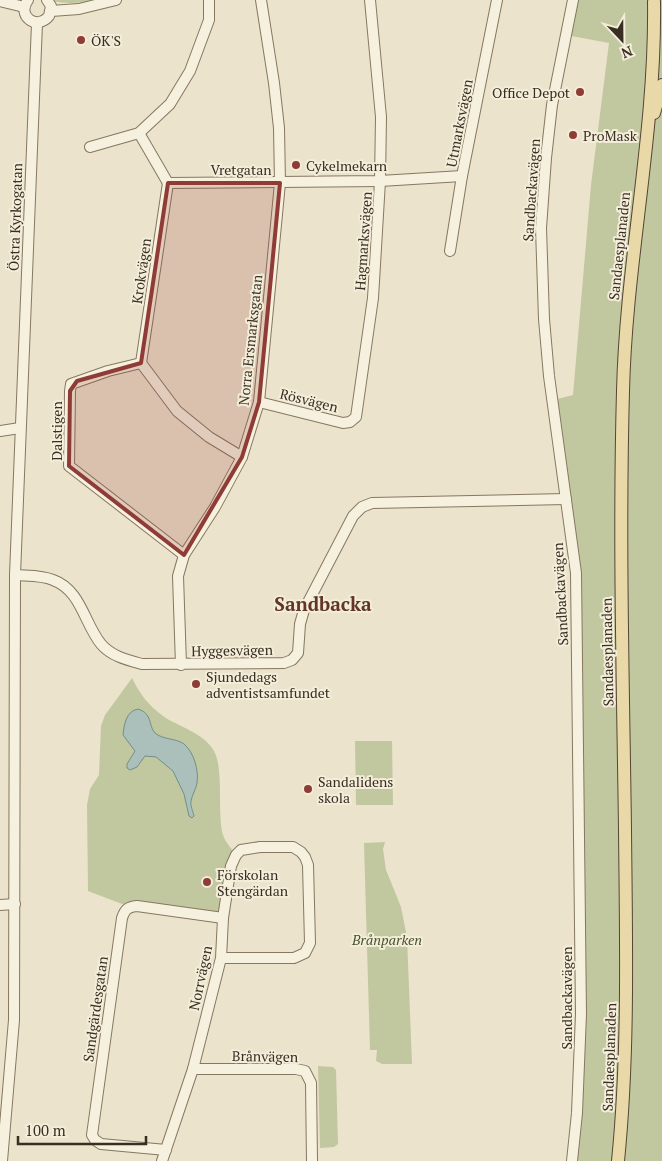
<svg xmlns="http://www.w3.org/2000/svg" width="662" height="1161" font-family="'PT Serif',serif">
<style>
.green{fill:#c1c89f}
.water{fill:#abc0bb;stroke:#728e89}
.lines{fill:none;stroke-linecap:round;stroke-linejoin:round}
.minor-casing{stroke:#867761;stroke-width:12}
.major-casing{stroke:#554534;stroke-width:14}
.minor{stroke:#f6f0de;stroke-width:10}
.major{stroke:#e9d9a8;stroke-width:12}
.marked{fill:#8f3b36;fill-opacity:0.2;stroke:#8f3b36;stroke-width:4;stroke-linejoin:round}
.poi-dot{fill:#8f3b36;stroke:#f3edda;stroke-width:2}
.labels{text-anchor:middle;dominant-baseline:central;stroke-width:4;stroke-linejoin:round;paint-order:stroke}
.poi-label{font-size:14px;fill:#382e22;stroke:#f3edda;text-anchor:start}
.street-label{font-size:14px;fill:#382e22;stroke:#f3edda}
.park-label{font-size:14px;font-style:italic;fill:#46532b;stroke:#f3edda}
.district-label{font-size:19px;font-weight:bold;fill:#613626;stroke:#f3edda}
</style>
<rect width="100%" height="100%" fill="#ebe3cb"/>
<!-- green -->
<g class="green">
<path d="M48 0H93C77 4 63 4 48 0Z"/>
<polygon points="572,0 662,0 662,1161 572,1161 577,1113 577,608 553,400 573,395 591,185 609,43 566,35"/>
<path d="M132 678C139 693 149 706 163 716 180 728 203 732 214 751 224 769 217 813 223 835 225 842 232 849 236 855L223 918 130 907 88 891 87 805 90 789 99 775 101 726 105 715Z"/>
<polygon points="355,741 392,741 393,805 356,805"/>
<polygon points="385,842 383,849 386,870 401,907 407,937 412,1064 382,1064 376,1061 377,1050 370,1050 364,843"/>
<polygon points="318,1066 333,1067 336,1070 338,1144 334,1147 320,1148"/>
</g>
<!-- water -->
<path class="water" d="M138 709C153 714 148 725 155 733 163 740 176 738 184 744 194 752 199 771 197 783 196 789 192 795 191 801 190 806 193 811 194 816L192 818 189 816 184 794 173 771 156 757 145 756 137 767 130 770 127 768V764L135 751 123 735C124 725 126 711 138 709Z"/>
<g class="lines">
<!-- minor casing -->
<g class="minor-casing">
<g id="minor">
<path d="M28 0C16 16 37 31 49 16L51 6 47 0"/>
<polyline points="0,1 24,7"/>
<polyline points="51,11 79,9 116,0"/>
<polyline points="139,133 168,183 380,181 462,176"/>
<polyline points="90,147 139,133 170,104 190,71 209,20 209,0"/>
<polyline points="450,251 462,176 497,0"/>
<polyline points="141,363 108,371 71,384 70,391 69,466 184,555"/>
<polyline points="141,363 168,183"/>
<polyline points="141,363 177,411 209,437 242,457"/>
<polyline points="259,402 343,423 350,422 356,417 373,298 380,181 381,117 370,0"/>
<polyline points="0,431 20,428"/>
<path d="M15 575C27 576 42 575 53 580 81 590 84 623 101 644 111 656 127 660 142 664L284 663 292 660 298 653 300 624 304 610 353 516 362 507 372 503 566 499"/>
<polyline points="181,665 178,576 184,555 215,507 242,457 259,402 280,183 279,128 274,83 261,0"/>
<polyline points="0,905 15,904"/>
<polyline points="193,1069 296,1069 305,1071 311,1083 312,1161"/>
<path d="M166 1150 101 1144 95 1140 92 1135 122 918C125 909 128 907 137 906L223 918"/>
<polyline points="2,1161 14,1020 15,575 37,23"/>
<polyline points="162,1161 193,1069 221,958 223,918 231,866 236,855 241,850 260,847 293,847 301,852 305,857 308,865 310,943 305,953 294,958 221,958"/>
<polyline points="572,1161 577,1113 581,1014 576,573 549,376 544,319 541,228 546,158 552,105 573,0"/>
</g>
</g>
<!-- major casing -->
<g class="major-casing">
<g id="major">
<polyline points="654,113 662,85"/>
<path d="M618 1161C629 1051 626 939 625 829 623 683 619 537 623 391 626 261 656 132 654 2"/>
</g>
</g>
<!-- minor -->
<use href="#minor" class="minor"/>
<!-- major -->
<use href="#major" class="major"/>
</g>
<!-- marked area -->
<path class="marked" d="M168 183H280L259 402 242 457 184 555 69 466 70 391 77 381 141 363Z"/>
<!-- markers -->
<g class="poi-dot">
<circle cx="81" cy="40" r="5"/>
<circle cx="580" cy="92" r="5"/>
<circle cx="573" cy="135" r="5"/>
<circle cx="296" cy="165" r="5"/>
<circle cx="196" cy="684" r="5"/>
<circle cx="308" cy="789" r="5"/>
<circle cx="207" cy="882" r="5"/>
</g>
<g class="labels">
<!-- poi labels -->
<g class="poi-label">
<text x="91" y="40">ÖK'S</text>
<text x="570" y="92" text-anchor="end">Office Depot</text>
<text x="583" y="135">ProMask</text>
<text x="306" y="165">Cykelmekarn</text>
<text x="206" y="676">Sjundedags<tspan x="206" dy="16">adventistsamfundet</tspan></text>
<text x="318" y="781">Sandalidens<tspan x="318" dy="16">skola</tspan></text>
<text x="217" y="874">Förskolan<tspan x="217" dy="16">Stengärdan</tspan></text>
</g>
<!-- street labels -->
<g class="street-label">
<text transform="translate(459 123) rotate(-79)">Utmarksvägen</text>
<text x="241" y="169">Vretgatan</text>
<text transform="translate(531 190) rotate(-86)">Sandbackavägen</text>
<text transform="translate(15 217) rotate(-88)">Östra Kyrkogatan</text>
<text transform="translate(363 241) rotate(-86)">Hagmarksvägen</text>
<text transform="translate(619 246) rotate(-84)">Sandaesplanaden</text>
<text transform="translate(141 271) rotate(-82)">Krokvägen</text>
<text transform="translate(250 340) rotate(-84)">Norra Ersmarksgatan</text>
<text transform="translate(309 400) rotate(14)">Rösvägen</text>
<text transform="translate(56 431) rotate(-90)">Dalstigen</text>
<text transform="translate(560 594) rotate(-93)">Sandbackavägen</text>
<text transform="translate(232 650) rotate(-1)">Hyggesvägen</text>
<text transform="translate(607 652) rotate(-91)">Sandaesplanaden</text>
<text transform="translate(200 978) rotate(-78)">Norrvägen</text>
<text transform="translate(566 998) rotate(-90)">Sandbackavägen</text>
<text transform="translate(95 1009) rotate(-82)">Sandgärdesgatan</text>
<text transform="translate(265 1056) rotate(1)">Brånvägen</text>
<text transform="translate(609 1057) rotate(-88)">Sandaesplanaden</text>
</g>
<!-- park labels -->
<g class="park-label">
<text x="387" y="939">Brånparken</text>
</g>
<!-- district labels -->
<g class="district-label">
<text x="323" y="603">Sandbacka</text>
</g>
</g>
<!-- north arrow -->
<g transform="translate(622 40) rotate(158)" stroke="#f3edda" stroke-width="4" paint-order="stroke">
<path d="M0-4L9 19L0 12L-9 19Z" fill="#382e22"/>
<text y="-8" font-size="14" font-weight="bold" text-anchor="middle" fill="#382e22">N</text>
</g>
<!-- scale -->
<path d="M18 1136v8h128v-8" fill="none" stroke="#382e22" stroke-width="2.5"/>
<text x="25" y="1136" font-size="15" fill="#382e22" stroke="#f3edda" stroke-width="4" paint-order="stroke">100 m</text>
</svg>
